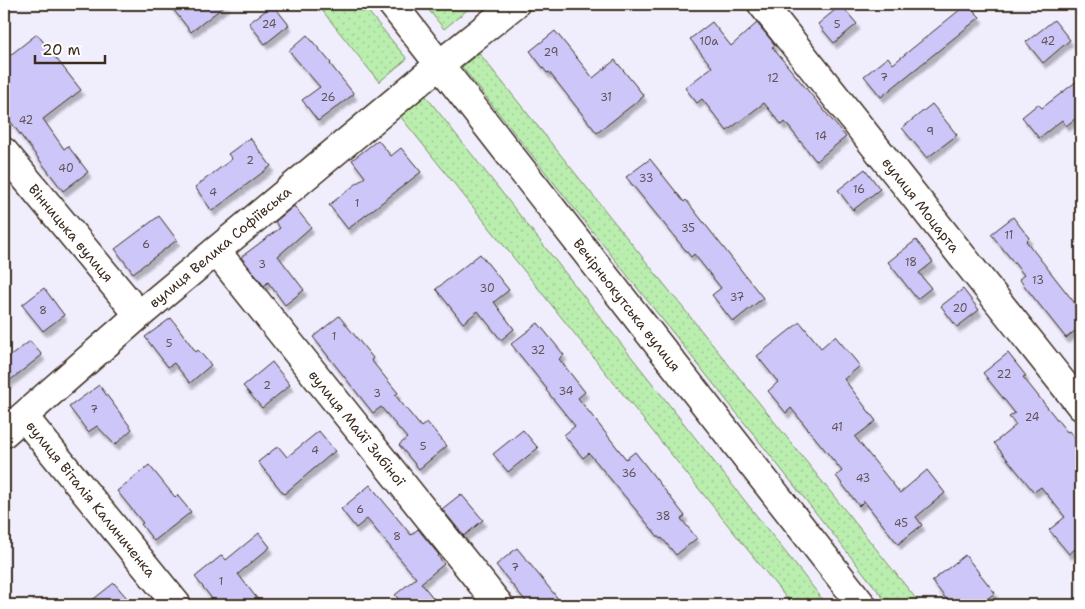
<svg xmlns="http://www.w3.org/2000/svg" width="1085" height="609" font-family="'Shantell Sans',sans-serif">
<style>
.grass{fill:url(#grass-dots);stroke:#7a8c66}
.building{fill:#cdc6f8;stroke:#3b2a1e;filter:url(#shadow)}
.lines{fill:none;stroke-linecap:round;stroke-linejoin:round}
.minor-casing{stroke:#3b2a1e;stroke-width:31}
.minor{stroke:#fff;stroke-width:28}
.labels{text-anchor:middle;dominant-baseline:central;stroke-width:5;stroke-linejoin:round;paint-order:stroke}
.number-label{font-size:11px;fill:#605154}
.street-label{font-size:14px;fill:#3b2a1e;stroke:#fff}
</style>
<defs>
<pattern id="grass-dots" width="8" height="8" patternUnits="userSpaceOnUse" patternTransform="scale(1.25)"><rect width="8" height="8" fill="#baeeaf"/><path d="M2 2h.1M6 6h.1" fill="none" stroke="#a1cc96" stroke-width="1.8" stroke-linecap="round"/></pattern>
<filter id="shadow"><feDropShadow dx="3" dy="5.5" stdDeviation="1" flood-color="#0004"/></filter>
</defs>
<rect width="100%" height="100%" fill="#f0eefd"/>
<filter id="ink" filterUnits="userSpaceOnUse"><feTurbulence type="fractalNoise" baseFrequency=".02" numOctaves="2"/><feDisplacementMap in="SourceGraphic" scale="10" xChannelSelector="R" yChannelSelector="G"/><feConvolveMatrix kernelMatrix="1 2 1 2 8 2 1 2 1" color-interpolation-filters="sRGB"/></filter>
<g filter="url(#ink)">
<!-- grass -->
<g class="grass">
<polygon points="317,4 362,4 407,59 379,82"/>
<polygon points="424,4 468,4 471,7 444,29"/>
<polygon points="479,53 921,605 889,605 462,67"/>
<polygon points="425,95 827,605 792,605 400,116"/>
</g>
<!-- building -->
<g class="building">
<polygon points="169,4 227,4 191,32"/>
<polygon points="967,4 980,17 881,97 864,76 888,57 893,64"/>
<polygon points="273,5 289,25 265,44 249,23"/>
<polygon points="841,5 857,24 834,43 818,24"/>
<polygon points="1054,20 1070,40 1043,63 1026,42"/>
<polygon points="712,22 731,46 757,23 775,45 772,47 846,137 816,161 785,122 782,125 764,103 727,131 702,99 697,103 685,88 712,67 690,39"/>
<polygon points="555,31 593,78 615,60 644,96 597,133 549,72 547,73 530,51"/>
<polygon points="37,34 81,90 43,119 64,149 68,146 88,172 63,191 4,113 4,60"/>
<polygon points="307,35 331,63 330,64 354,94 318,121 302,100 320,87 289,51"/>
<polygon points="1081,78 1081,114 1066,126 1062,120 1039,138 1022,117 1038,104 1042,108"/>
<polygon points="932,104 957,135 927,158 902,128"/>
<polygon points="250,138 271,166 212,211 195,187 232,159 228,154"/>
<polygon points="378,140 391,156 401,148 421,172 348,229 329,205 365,177 352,160"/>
<polygon points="650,159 684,202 686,200 763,298 733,322 712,295 721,288 694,254 691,257 626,177"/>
<polygon points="865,169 880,189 853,210 838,190"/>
<polygon points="294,206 311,227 278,256 304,290 285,305 268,282 264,286 241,257 280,228 275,222"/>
<polygon points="159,216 177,240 133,273 115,249"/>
<polygon points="1013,217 1029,238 1026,241 1081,311 1081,326 1066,338 1019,279 1024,275 991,234"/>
<polygon points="916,240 933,262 919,273 931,288 917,299 888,262"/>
<polygon points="480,254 509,290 494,302 514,329 501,340 478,311 463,323 436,289"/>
<polygon points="44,288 64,315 43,331 22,305"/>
<polygon points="963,289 979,310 957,327 941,306"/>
<polygon points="339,316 373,358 371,360 398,393 395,395 421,427 427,422 447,446 419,469 399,445 407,438 381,407 373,413 313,337"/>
<polygon points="171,318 196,352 198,350 211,365 190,383 174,363 168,367 145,337"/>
<polygon points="800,322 821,348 835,336 860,366 844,379 876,421 855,437 900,493 927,470 945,493 916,517 922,525 898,544 864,501 859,506 836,476 842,471 791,408 786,413 768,391 778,382 757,356"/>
<polygon points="538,323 564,355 559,359 585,392 578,398 626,459 635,452 685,516 681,519 697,538 676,555 662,538 660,539 589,453 583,458 564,435 575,426 546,390 547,389 511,344"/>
<polygon points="30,341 42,355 4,385 4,361"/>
<polygon points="1008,353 1026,376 1023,377 1067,432 1069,431 1081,446 1081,544 1069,554 1049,530 1065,517 1041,487 1034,492 994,443 1016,425 1009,417 1015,413 983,373"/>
<polygon points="272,362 290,385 262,408 243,386"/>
<polygon points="99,385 132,429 115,445 97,426 88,432 69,407"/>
<polygon points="523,430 538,448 508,472 493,454"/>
<polygon points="319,431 335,451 284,494 258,462 278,446 287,457"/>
<polygon points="149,465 175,497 177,495 191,512 154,541 141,524 143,523 117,491"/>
<polygon points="370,485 411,535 418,529 439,555 438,556 444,564 421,583 439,605 404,605 395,595 416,578 367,519 356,528 341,509"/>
<polygon points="461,494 483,520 464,536 442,509"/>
<polygon points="259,533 270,547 238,574 262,605 217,605 195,577 222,555 226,560"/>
<polygon points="517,548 563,605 529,605 496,565"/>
<polygon points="965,555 995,593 979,605 951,605 932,581"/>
<polygon points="114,583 133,605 86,605"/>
</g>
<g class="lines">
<!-- minor casing -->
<g class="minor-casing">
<g id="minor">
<polyline points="392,4 862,605"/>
<polyline points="762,4 1081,406"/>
<polyline points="4,152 139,315"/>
<polyline points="216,251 499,605"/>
<polyline points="24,417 177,605"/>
<polyline points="4,433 139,315 439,65 515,4"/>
</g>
</g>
<!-- minor -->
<use href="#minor" class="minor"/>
</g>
</g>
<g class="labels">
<!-- number labels -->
<g class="number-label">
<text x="269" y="24">24</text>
<text x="837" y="24">5</text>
<text x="709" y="41">10а</text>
<text x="1048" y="41">42</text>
<text x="551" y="52">29</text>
<text x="884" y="77">7</text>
<text x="773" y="78">12</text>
<text x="328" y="97">26</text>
<text x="606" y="97">31</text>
<text x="26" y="120">42</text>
<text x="930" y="131">9</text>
<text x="821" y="136">14</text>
<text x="250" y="160">2</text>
<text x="66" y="168">40</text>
<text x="646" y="178">33</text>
<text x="859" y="189">16</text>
<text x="213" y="192">4</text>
<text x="357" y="203">1</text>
<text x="688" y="228">35</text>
<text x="1009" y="235">11</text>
<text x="146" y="244">6</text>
<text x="911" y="262">18</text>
<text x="262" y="264">3</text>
<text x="1038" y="280">13</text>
<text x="487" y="288">30</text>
<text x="737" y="297">37</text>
<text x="960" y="308">20</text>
<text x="43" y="310">8</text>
<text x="334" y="336">1</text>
<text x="169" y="343">5</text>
<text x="538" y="350">32</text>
<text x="1004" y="374">22</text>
<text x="267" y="385">2</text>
<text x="566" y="391">34</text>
<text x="377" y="393">3</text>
<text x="94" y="409">7</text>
<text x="1032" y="417">24</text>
<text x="837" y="427">41</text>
<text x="423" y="446">5</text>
<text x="315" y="450">4</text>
<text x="629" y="473">36</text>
<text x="863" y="478">43</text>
<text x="360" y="509">6</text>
<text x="663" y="516">38</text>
<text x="901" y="523">45</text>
<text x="397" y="536">8</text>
<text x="515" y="567">7</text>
<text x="221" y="581">1</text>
</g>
<!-- street labels -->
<g class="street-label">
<text transform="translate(921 205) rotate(52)">вулиця Моцарта</text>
<text transform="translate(71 233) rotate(50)">Вінницька вулиця</text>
<text transform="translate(220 247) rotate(-40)">вулиця Велика Софіївська</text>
<text transform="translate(627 305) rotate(52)">Вечірньокутська вулиця</text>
<text transform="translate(357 428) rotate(51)">вулиця Майї Зибіної</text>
<text transform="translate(91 499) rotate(51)">вулиця Віталія Калиниченка</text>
</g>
</g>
<!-- margin -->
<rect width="1085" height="609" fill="none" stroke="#fff" stroke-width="20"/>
<rect x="10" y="10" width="1065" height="589" fill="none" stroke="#3b2a1e" stroke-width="2" filter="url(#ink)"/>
<!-- scale -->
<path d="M35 55v8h70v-8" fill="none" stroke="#3b2a1e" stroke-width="2.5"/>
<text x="42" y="55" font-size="15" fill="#3b2a1e" stroke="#ffffff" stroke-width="4" paint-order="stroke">20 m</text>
</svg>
